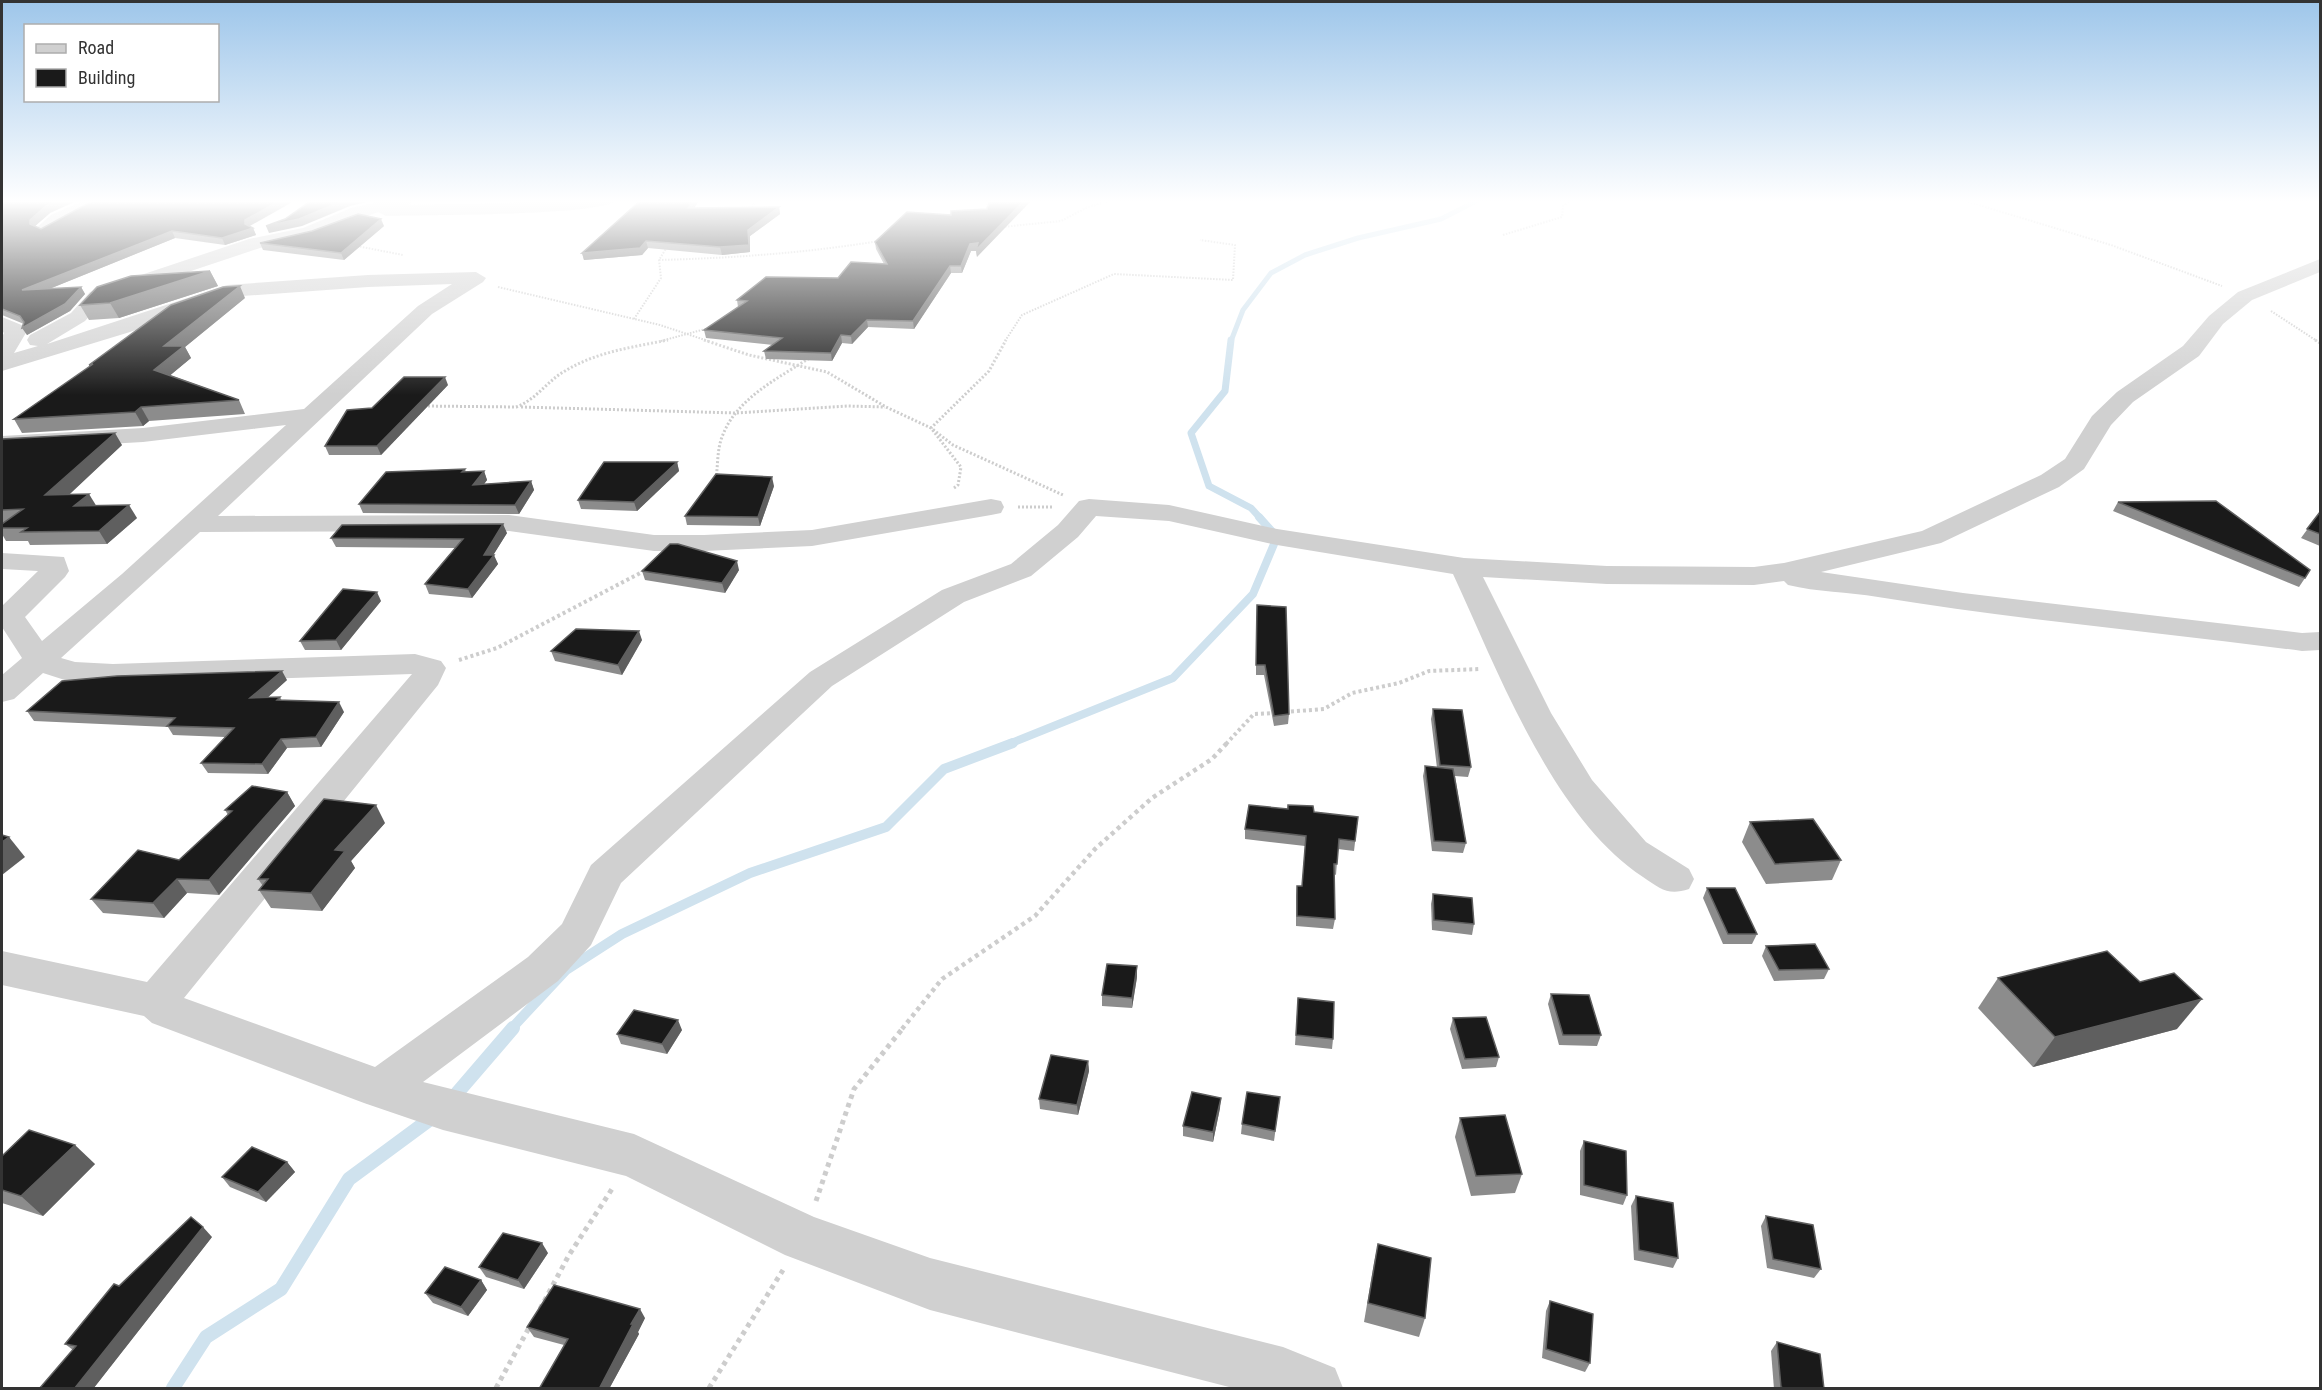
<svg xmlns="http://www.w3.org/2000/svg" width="2322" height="1390" font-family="'Roboto Condensed',sans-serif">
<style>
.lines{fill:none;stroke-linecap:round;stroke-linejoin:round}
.stream-far4{stroke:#cfe2ee;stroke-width:5}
.stream-far3{stroke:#cfe2ee;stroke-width:7}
.stream-far2{stroke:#cfe2ee;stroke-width:8}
.stream-far1{stroke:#cfe2ee;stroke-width:10}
.stream{stroke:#cfe2ee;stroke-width:14}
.path-far4{stroke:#cdcdcd;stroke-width:2;stroke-dasharray:1.5 1.5;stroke-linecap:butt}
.path-far3{stroke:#cdcdcd;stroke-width:3;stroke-dasharray:2 2;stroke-linecap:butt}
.path-far2{stroke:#cdcdcd;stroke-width:4;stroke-dasharray:3 3;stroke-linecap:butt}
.path-far1{stroke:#cdcdcd;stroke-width:4.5;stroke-dasharray:4 4;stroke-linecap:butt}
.path{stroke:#cdcdcd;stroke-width:5;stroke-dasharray:4.5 4.5;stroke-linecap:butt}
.minor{fill:#d0d0d0;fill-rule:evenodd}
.wall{fill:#8c8c8c}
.shaded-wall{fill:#5f5f5f}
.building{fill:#1a1a1a;stroke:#5f5f5f;stroke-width:1.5}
</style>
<rect width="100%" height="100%" fill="#fff"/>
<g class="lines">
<!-- stream-far4 -->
<polyline class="stream-far4" points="1231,341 1243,310 1271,273 1305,255 1358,238 1441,219 1478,200"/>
<!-- stream-far3 -->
<polyline class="stream-far3" points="1231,340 1225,391 1191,433 1209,486 1251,508 1261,519"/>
<!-- stream-far2 -->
<polyline class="stream-far2" points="1009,744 1173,678 1253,594 1277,537 1259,517"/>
<!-- stream-far1 -->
<polyline class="stream-far1" points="511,1029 566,970 622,934 750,873 886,827 944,769 1013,743"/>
<!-- stream -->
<g class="stream">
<polyline points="452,1099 513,1028"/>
<polyline points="173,1388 206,1337 281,1289 349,1179 433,1117"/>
</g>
<!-- path-far4 -->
<g class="path-far4">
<polyline points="1962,200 2111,245 2222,286"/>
<polyline points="751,210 756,200"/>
<polyline points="985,214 989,200"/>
<polyline points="1002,227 1061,221 1088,207 1111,200"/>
<polyline points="1503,235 1562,217 1563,206 1571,200"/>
<polyline points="357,246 403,255"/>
<path d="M659 260C733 258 806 253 879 241"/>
<polyline points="498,287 660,325 708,341"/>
<polyline points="2271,311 2317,341"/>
<polyline points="634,319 661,278 659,260 667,247"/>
<polyline points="661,341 709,328"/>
<polyline points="1005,341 1022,315 1114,274 1233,280 1235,245 1200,240"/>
</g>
<!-- path-far3 -->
<g class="path-far3">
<polyline points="704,340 749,355 827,372 886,407 931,428 953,445 1063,495"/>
<polyline points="2315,340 2320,343"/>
<path d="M424 406 516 407C536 400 547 381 565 371 596 352 633 347 668 340"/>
<polyline points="521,407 736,413 848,406 885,407"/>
<path d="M716 479C718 465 717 450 722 437 736 398 779 378 811 357"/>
<polyline points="954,488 958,485 961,467 931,428 989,371 1006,340"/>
<polyline points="1018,507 1052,507"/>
</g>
<!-- path-far2 -->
<g class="path-far2">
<polyline points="459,660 497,648 646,570"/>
<polyline points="1285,712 1324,709 1352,693 1399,683 1429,671 1480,669"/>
<polyline points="1226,744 1254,714 1275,713"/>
</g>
<!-- path-far1 -->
<polyline class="path-far1" points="902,1029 942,979 1035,916 1095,849 1152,798 1212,759 1227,743"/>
<!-- path -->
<g class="path">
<polyline points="816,1201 854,1089 903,1028"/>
<polyline points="540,1309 569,1255 612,1189"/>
<polyline points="496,1388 530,1326"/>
<polyline points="709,1388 783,1270"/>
</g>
<!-- minor -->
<g class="minor">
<polygon points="85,200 107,200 44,234 35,229 51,215"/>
<path d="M385 200H416L408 205 617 200C605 216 418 215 386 216L378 212 314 236 260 248 104 300 85 321 47 344 227 285 368 275 476 272 486 278 483 282 432 314 218 516 509 515 654 535H704L812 530 991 499 1001 501 1004 507 1001 513 991 515 812 546 704 551H654L509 531 200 532 61 658 75 662 113 664 415 654 441 661 446 668 438 685 184 998 375 1067 528 957 562 924 591 865 810 672 942 590 1011 564 1058 525 1079 501 1089 499 1169 505 1277 529 1464 558 1607 566 1754 567 1784 563 1922 531 2041 475 2065 459 2092 416 2117 392 2183 346 2209 316 2238 292 2320 259V272L2252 300 2223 324 2199 356 2133 402 2111 425 2084 469 2059 487 1941 543 1821 572 1963 593 2302 633 2320 632V650L2302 651C2161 632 2018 620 1878 597 1848 592 1817 592 1788 585L1784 581 1754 585 1607 584 1483 577 1551 713 1592 780 1646 842 1689 869 1694 879 1689 889C1668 896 1661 889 1643 877 1552 817 1498 671 1453 574L1277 545 1169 521 1096 516 1078 537 1031 576 964 602 832 686 621 883 591 945 558 981 423 1082 634 1134 814 1217 930 1258 1283 1347 1335 1368 1343 1388H1233L930 1310 785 1255 626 1176 443 1130 364 1103 152 1023 144 1016 2 985V951L147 982 412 674 113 684 71 682 43 673 14 699 2 702V675L22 658 2 627V606L38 571 2 569V553L64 557 69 571 65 577 25 617 42 641 122 574 286 425 143 442 2 450V436L143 428 304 409 418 306 452 284 368 287 228 297 130 332 2 371V337L4 333 2 331V317L24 326 27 331 14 353 38 346 30 345 27 340 30 335 71 313 90 292 249 239 303 228 351 208Z"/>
</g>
</g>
<!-- wall -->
<g class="wall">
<polygon points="2,200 50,213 35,226 41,229 249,226 253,228 256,235 225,245 175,238 49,289 81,287 85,294 70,311 27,335 24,324 2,315"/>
<polygon points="699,200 694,208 779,207 780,214 750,236 750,252 722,255 648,248 642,255 584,260 582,253"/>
<polygon points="987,209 977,257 976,251 971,251 962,273 951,273 914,329 868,327 852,344 842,343 832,361 766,359 764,351 773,345 706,338 704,330 738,307 737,300 838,278 884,264 876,249 875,242"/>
<polygon points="384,226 344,260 263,250 260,243"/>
<polygon points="210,271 218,286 119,318 89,320 80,305"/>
<polygon points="245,298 185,347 191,358 170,375 239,400 245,414 149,421 143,426 22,433 14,419 90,367 89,365"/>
<polygon points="448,385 381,455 329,455 325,446 372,408"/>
<polygon points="2,439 122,445 69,494 96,506 137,518 107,544 30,545 28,541 6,541 2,534 2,524 3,523 2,523"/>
<polygon points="677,462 679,471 637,511 581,509 578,500"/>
<polygon points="465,469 466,472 484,471 487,480 484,484 531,481 534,490 519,514 363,513 359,504"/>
<polygon points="774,486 760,526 687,525 685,516"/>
<polygon points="2118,502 2305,578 2299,587 2113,511"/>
<polygon points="2320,512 2320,546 2301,538"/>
<polygon points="507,533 493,555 498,564 472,598 429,594 425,584 455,548 336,547 331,538"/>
<polygon points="739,570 725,593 645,580 642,571"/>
<polygon points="381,601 341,650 305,650 300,641"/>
<polygon points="1256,615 1289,714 1288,724 1274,726 1264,675 1256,675"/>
<polygon points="642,640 622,675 555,661 551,651"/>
<polygon points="287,680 268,697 280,697 282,701 344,712 321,747 287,748 268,774 208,773 201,763 225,737 173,735 168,727 34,721 27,711"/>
<polygon points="1433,709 1471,767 1468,777 1455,776 1466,843 1463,853 1432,851 1423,776 1425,766 1437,768 1431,719"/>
<polygon points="287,792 295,806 219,895 187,893 164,918 103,913 91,899 179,860 228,815 225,810"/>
<polygon points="1288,805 1314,812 1358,817 1354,851 1338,849 1336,875 1334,874 1335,919 1333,929 1296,926 1296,896 1297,886 1302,886 1305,846 1245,839 1245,829 1287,809"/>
<polygon points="1750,822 1841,860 1832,880 1766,884 1742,842"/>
<polygon points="385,823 351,861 355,868 322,911 271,908 259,890 263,886 258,879"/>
<polygon points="1707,888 1757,934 1752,944 1723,944 1703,898"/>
<polygon points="1433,894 1474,924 1472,935 1432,930 1431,904"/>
<polygon points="1766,946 1829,969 1824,979 1774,981 1762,956"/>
<polygon points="1137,977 1132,1008 1102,1006 1102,995"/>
<polygon points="1998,978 2177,1029 2033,1067 1978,1008"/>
<polygon points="1551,994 1601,1035 1597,1046 1559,1045 1548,1004"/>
<polygon points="1298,998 1333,1039 1332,1049 1295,1045"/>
<polygon points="1453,1018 1499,1057 1496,1067 1462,1069 1450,1029"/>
<polygon points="682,1030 667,1054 621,1044 617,1034"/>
<polygon points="1088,1061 1089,1071 1078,1115 1040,1109 1039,1099"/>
<polygon points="1280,1097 1274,1141 1241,1134 1242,1124"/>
<polygon points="1220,1108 1213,1142 1183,1136 1183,1126"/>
<polygon points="1460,1118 1522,1174 1515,1193 1471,1196 1455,1137"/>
<polygon points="1584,1141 1627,1195 1623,1205 1580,1195 1580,1151"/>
<polygon points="2,1156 95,1164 43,1216 2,1203"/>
<polygon points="287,1162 295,1172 266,1202 230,1187 222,1177"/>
<polygon points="1636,1196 1678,1258 1673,1268 1634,1260 1631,1206"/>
<polygon points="1766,1216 1821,1269 1814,1278 1767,1268 1761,1226"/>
<polygon points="212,1237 93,1389 39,1389 73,1350 65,1344 119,1286"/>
<polygon points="1378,1244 1425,1318 1419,1337 1364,1322 1374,1263"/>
<polygon points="548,1253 524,1289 486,1277 479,1267"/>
<polygon points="481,1280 487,1290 468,1316 433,1303 425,1293"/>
<polygon points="1550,1301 1590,1363 1585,1372 1542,1358 1546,1311"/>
<polygon points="645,1318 638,1332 639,1334 609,1389 539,1389 564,1345 534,1337 527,1327"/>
<polygon points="1777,1342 1824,1389 1774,1389 1771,1351"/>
</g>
<!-- shaded-wall -->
<g class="shaded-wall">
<polygon points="61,200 79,200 50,213 34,227 30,224 30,220 46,206"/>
<polygon points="281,200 296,200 248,227 253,228 256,235 225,245 222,238 245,224 245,220"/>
<polygon points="345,200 375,200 350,206 302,226 269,233 266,226"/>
<polygon points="694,200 699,200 690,215 688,208"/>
<polygon points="1025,200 1032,200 977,257 976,251 971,251 962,273 961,266 970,244"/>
<polygon points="779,207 780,214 750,236 750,252 722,255 720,247 748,230"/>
<polygon points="381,219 384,226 344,260 341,253"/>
<polygon points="172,231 175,238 27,298 22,290"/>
<polygon points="646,241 648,248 642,255 584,260 582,253"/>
<polygon points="950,266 951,273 914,329 913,321"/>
<polygon points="210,271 218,286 119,318 110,303"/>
<polygon points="240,286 245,298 185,347 191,358 161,383 154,370 164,346"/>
<polygon points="81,287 85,294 70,311 27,335 22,328"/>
<polygon points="867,320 868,327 852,344 851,336"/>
<polygon points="841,335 842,343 832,361 831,353"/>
<polygon points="445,377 448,385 381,455 377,446"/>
<polygon points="141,407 149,421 143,426 135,412"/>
<polygon points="115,433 122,445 54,509 45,495"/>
<polygon points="677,462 679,471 637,511 634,502"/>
<polygon points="484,471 487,480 477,494 473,485"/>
<polygon points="772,477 774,486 760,526 758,517"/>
<polygon points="531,481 534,490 519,514 515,505"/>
<polygon points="89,494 97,507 74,506"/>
<polygon points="129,505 137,518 107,544 99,531"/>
<polygon points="503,524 507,533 489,562 494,555 498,564 472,598 468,589 484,555"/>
<polygon points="737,561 739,570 725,593 722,583"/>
<polygon points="377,592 381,601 341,650 336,640"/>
<polygon points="639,631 642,640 622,675 618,665"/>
<polygon points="282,671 287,680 256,708 250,698"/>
<polygon points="339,702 344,712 321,747 316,737"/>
<polygon points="281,739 287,748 268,774 262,764"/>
<polygon points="287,792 295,806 219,895 209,880"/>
<polygon points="376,805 385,823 351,861 355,868 322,911 311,893 335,850"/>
<polygon points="9,837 25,857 2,875 2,842"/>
<polygon points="177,879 187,893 164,918 153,903"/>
<polygon points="1137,966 1137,977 1132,1008 1132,998"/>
<polygon points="2202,999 2177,1029 2033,1067 2055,1037"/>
<polygon points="678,1020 682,1030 667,1054 662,1044"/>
<polygon points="1088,1061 1089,1071 1078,1115 1077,1105"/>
<polygon points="1221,1098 1220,1108 1213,1142 1213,1132"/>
<polygon points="75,1145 95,1164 43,1216 21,1196"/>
<polygon points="287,1162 295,1172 266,1202 258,1192"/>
<polygon points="203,1227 212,1237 93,1389 76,1389 75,1388"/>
<polygon points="542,1243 548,1253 524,1289 518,1280"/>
<polygon points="481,1280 487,1290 468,1316 461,1307"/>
<polygon points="640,1309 645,1318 638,1332 639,1334 609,1389 599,1389 631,1324"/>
</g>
<!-- building -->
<g class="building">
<polygon points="2,200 61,200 46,206 30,220 30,224 41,229 94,200 281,200 245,220 245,224 253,228 222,238 172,231 22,290 81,287 65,304 22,328 24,322 20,316 2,309"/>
<polygon points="312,200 345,200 299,219 266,226 285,219"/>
<polygon points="641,200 694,200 688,208 779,207 748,230 749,245 720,247 646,241 640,248 582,253"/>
<polygon points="990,200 1025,200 976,250 978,243 970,244 961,266 950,266 913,321 867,320 851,336 841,335 831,353 764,351 782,338 704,330 747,301 737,300 766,277 838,278 851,262 887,264 875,242 907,212 951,215 951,211 987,209"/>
<polygon points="358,214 381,219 341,253 260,243 312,231"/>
<polygon points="210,271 110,303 80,305 97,287 131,276"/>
<polygon points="240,286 164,346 184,346 154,370 239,400 141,407 135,412 14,419 93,364 89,365 171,305 223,287"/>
<polygon points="404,377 445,377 377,446 325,446 347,410 372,408"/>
<polygon points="115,433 45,495 89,494 74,506 129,505 99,531 21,532 27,528 2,528 2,524 23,509 2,510 2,439"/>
<polygon points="604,462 677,462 634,502 578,500"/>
<polygon points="465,469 462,472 484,471 473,485 531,481 515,505 359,504 386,472"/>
<polygon points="716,474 772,477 758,517 685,516"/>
<polygon points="2216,501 2310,570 2305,578 2118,502"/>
<polygon points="2320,512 2320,534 2307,529"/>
<polygon points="503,524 484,555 494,555 468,589 425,584 463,539 331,538 342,525"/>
<polygon points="670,544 678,544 737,561 722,583 642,571"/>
<polygon points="343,589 377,592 336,640 300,641"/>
<polygon points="1257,605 1286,607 1289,714 1274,716 1265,665 1256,665"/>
<polygon points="576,629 639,631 618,665 551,651"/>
<polygon points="282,671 250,698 280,697 277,700 339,702 316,737 281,739 262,764 201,763 234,728 167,726 175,718 27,711 62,681 117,676"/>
<polygon points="1433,709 1462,710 1471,767 1440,765"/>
<polygon points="1425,766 1453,769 1466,843 1434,841"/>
<polygon points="252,786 287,792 209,880 177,879 153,903 91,899 138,850 179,860 232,811 225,810"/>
<polygon points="324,799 376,805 335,850 345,851 311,893 259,890 268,879 258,879"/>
<polygon points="1249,805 1288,809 1288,805 1313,806 1314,812 1358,817 1355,841 1339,839 1337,864 1334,864 1335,919 1297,916 1297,886 1302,886 1306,836 1245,829"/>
<polygon points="1813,819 1841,860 1775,864 1750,822"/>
<polygon points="2,835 9,837 2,842"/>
<polygon points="1707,888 1735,888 1757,934 1728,934"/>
<polygon points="1433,894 1472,898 1474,924 1434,920"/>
<polygon points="1815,944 1829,969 1779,970 1766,946"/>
<polygon points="2107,951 2140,982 2174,973 2202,999 2055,1037 1998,978"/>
<polygon points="1107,964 1137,966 1132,998 1102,995"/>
<polygon points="1551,994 1589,995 1601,1035 1563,1035"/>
<polygon points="1298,998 1334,1002 1333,1039 1296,1035"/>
<polygon points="634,1010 678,1020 662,1044 617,1034"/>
<polygon points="1486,1017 1499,1057 1465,1059 1453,1018"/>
<polygon points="1051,1055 1088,1061 1077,1105 1039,1099"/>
<polygon points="1192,1092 1221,1098 1213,1132 1183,1126"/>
<polygon points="1247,1092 1280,1097 1275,1131 1242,1124"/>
<polygon points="1505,1115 1522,1174 1476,1176 1460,1118"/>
<polygon points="29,1130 75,1145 21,1196 2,1190 2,1156"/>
<polygon points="1584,1141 1626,1151 1627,1195 1584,1185"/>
<polygon points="252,1147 287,1162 258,1192 222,1177"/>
<polygon points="1636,1196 1673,1203 1678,1258 1639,1250"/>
<polygon points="1766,1216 1813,1225 1821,1269 1773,1259"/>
<polygon points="191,1217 203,1227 75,1388 78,1389 39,1389 76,1346 65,1344 114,1284 119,1286"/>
<polygon points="503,1233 542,1243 518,1280 479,1267"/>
<polygon points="1378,1244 1431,1258 1425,1318 1368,1303"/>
<polygon points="445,1267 481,1280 461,1307 425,1293"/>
<polygon points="554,1285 640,1309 631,1324 633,1324 599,1389 539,1389 568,1339 527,1327"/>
<polygon points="1550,1301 1593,1314 1590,1363 1546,1349"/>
<polygon points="1777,1342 1820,1354 1824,1389 1785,1389 1781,1387"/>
</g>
<!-- sky -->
<linearGradient id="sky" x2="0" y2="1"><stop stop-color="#9ec6ea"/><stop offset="0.51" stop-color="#fff"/><stop offset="1" stop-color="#fff" stop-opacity="0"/></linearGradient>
<rect width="2322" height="395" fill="url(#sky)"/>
<!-- border -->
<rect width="2322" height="1390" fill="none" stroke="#333333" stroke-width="6"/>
<!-- legend -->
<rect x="24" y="24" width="195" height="78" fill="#ffffff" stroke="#adadad" stroke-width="1.5"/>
<rect x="36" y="44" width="30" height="9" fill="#d0d0d0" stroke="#adadad" stroke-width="1.5"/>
<text x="78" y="54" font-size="18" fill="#333333">Road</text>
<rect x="36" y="69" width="30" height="18" fill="#1a1a1a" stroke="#adadad" stroke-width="1.5"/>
<text x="78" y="84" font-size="18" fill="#333333">Building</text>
</svg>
